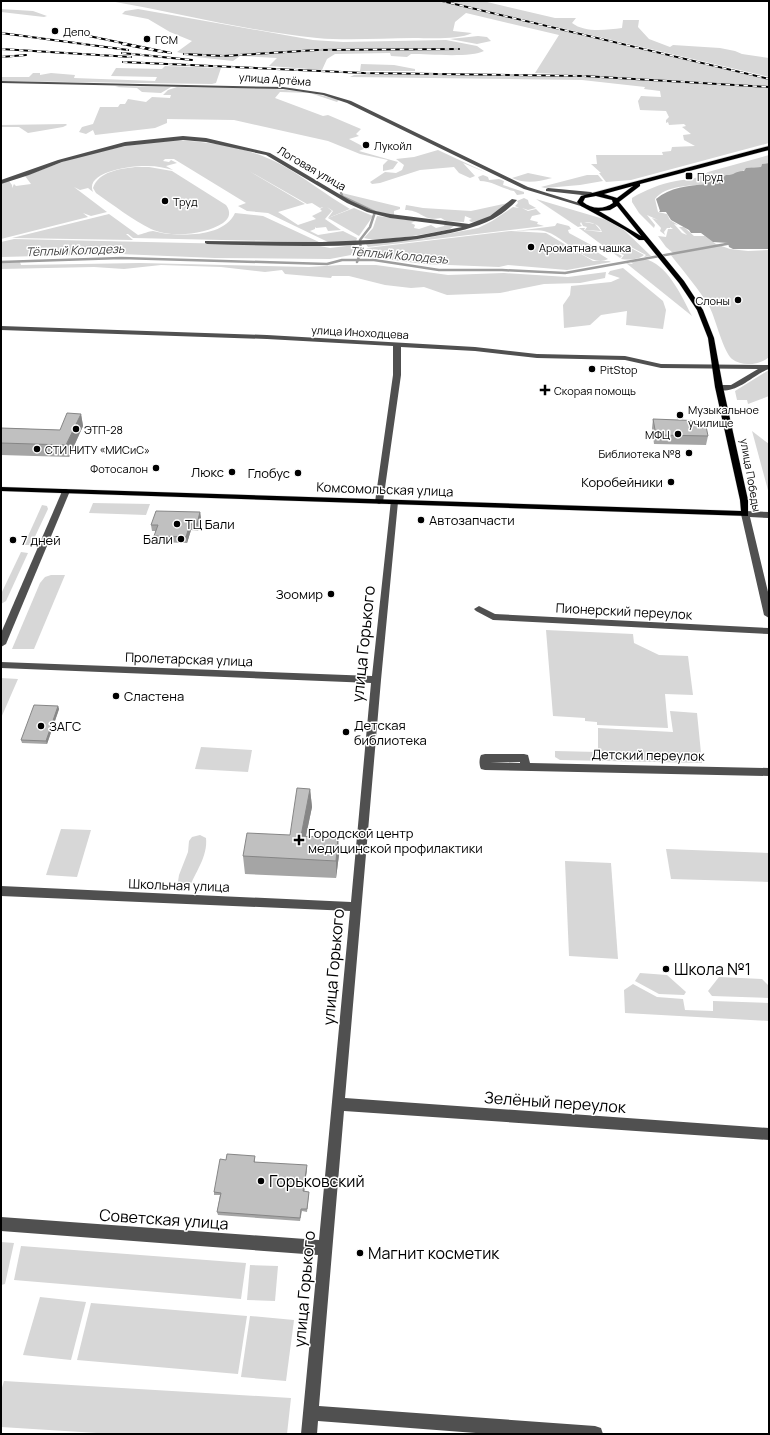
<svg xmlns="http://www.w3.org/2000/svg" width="770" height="1435" font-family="Manrope,sans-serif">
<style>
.green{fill:#d7d7d7;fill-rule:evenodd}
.water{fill:#9e9e9e}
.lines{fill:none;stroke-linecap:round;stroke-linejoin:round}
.stream{stroke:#9e9e9e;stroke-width:2.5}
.major-casing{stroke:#dbdbdb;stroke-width:1}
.minor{fill:#505050;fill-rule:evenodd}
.major{fill:#000;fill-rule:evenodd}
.rail-casing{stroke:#000;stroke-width:2}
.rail{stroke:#fff;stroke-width:1.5;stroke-dasharray:4.5;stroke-linecap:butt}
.wall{fill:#a5a5a5}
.shaded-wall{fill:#868686}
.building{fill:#c0c0c0;stroke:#868686}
.poi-dot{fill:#000;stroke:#fff;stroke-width:1.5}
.labels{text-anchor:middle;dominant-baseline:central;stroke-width:3;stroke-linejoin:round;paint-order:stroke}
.far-poi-label{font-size:11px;fill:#000;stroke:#fff;text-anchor:start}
.far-street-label{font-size:11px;fill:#000;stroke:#fff}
.far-water-label{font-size:12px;font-style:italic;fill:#3f3f3f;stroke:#fff}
.poi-label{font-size:13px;fill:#000;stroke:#fff;text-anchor:start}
.street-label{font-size:13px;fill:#000;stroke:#fff}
.near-street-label{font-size:16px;fill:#000;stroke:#fff}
.near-poi-label{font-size:16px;fill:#000;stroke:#fff;text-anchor:start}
</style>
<rect width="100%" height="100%" fill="#fff"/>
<!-- green -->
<g class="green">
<path d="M110 1H437L769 80V86L586 75 535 73 559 35 466 13 455 22 453 31 472 33C459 40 429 38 414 38 382 38 349 41 317 38 247 31 179 13 110 1Z"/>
<path d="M446 1H483L555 18H576L572 23C585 33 606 30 622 28L623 20H639L638 27 649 39 670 47 673 45 720 48 735 51 742 54 769 58V77Z"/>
<polygon points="1,9 33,11 47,16 44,17 1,12"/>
<path d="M138 9 313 40 343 42 446 40 477 46 484 51C471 58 428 54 411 54L407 57 391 56 390 53 335 54 327 59 322 70 269 66 277 58 240 56 233 61 196 57 177 52 192 41 170 32 148 19 122 14 125 11Z"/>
<polygon points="478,36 487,37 491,41 477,44 450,39"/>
<polygon points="361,64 394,65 415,69 415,71 360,71"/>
<polygon points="165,66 221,68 216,83 212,84 1,81 1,77 29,77 33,73 40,73 40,75 51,73 75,75 74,78 155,81 157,77 111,76 116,68 162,69"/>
<polygon points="370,74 585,77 769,88 769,143 631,180 606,182 599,173 601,173 591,164 597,164 596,155 663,155 662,152 671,151 672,147 695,146 684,140 683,135 691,134 682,127 686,126 684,124 669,125 668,122 666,123 666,120 669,117 666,111 640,110 638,101 641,96 661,97 660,91 644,89 645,87 582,80 350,77 354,75"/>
<polygon points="119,86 171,87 161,93 142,92 137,88 115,87"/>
<path d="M177 87C230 89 287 84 339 100L337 102 310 93 280 92 275 98 323 116 328 115 361 129 356 134 359 136 349 139 366 148 359 151 398 162 393 169 383 171V165L388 160 360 154 328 141 234 120 167 119V123L155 128 95 135 93 130 86 134 79 132 82 127 93 124 100 107H118L120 104H125L128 99 146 102 152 97 170 98 171 95H163L168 90Z"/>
<polygon points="66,124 67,125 63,127 28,133 19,127 1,127 1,125"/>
<path d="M176 140C211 142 248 147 280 164 304 177 326 195 350 209L328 218 333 211 327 207 332 211 325 219 341 230 328 231 326 227 316 228 315 227V229L310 231 318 235 343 231 357 238 356 242H328L268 213 247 211 238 206 246 203 174 159H165L163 161 169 162 171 160 177 163 166 166 173 170C165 168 157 166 148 166 135 165 84 171 93 192L88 188 80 190 74 187 107 212 91 216 83 213 88 217 1 239V183L9 181 12 185V188L14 184 16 186 31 184 25 176 73 158 103 151 130 145ZM249 171 307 204 312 203 320 208 323 207 320 209 322 211 312 216 316 219 298 225 278 212 305 204Z"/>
<polygon points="438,150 487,173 463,163 475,176 470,178 459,173 454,167 420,170 380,183 372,184 370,182 385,172 396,173 402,170 404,165 396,159 414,157"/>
<path d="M769 155V163L762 164 761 167C745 166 734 178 721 179 714 179 712 178 705 180L706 184C690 186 666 185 655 199L658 212 667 214 670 220 678 225 674 224 682 233 687 235 679 227H684L694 236H705L716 244 730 249 748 251 769 250V357C760 365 742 367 732 359 723 351 716 320 710 308 699 289 684 272 670 254L673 253 666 247 658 236 666 237 668 229H673L670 227V228H667L664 232 665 235 660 231 661 228 652 218 658 220 647 215 655 225 654 228 639 213 632 202V198C645 190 660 184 676 181 688 179 698 179 708 172Z"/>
<path d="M135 167H149L172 171 226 205C231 212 230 218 223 223 205 235 171 238 151 229 134 221 112 204 96 193L93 188C99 171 120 169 135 167Z"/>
<path d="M528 173 552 178C537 182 526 184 512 178Z"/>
<path d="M483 175 488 177 489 180 499 179 504 181 503 185 524 192V194L517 195 514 191C503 189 492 181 480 181L478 177Z"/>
<polygon points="587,175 598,175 603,181 580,185 545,188 541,187"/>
<polygon points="342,193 400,207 400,209 394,211 394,215 378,212 345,197"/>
<polygon points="524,198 528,200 529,204 536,208 528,210 522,208 528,211 536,209 541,214 532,216 530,220 538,222 537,224 544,226 368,247 366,244 426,238 478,228 492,221 513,207 519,208 515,206 518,203 517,201"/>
<path d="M536 199 607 220 624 230 651 256 644 257 646 255 631 247 614 252 622 256 620 258 579 228H585L584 230 602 232C599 224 592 222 584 222L595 224 601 231 585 230 587 227 583 226 581 222 580 224 582 226 578 227Z"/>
<path d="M508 203C496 213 487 222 471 222L469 220 472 219 465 216 464 222 446 221 441 218C423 222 422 210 405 210L406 205 423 208 471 211Z"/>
<polygon points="354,208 373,216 359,236 328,218"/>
<path d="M235 213 263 216 319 242 133 238 128 234H126L133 240 12 238 109 214 138 235C143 234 149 231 153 231 159 232 165 234 171 234 192 236 226 234 235 213Z"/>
<path d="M377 216 416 221 411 223 415 225 414 228 419 229 431 225 436 228 444 226 445 224H452L454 226 450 229C434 233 377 243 364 238L373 228Z"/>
<path d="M557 223 569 226 571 229 568 230 569 233 593 246 597 252 608 259C591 269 564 237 547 232 538 229 526 231 516 231L555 226Z"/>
<polygon points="511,231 546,233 593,261 609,261 611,262 567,270 508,265 499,267 424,264 361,256 367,248"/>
<polygon points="14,239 320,246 330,248 355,245 351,255 330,259 215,258 120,254 1,257 1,242"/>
<path d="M631 248 644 255C638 260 629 260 621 259L624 255 616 252Z"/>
<path d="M644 259C667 263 681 295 692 316L626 263 633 264 631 262Z"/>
<polygon points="20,262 21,265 140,263 309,267 340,265 376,265 448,275 504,273 568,277 606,272 605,278 580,283 544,284 500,293 447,295 424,287 411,288 385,285 349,276 332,276 331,278 285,274 282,270 265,272 221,267 161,265 124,269 94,267 1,269 1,263"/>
<polygon points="623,268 663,301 666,310 663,329 626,325 627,311 601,315 590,325 564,328 563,305 570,295 571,286 611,282 620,278 608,274 610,271"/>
<polygon points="769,370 769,396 748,404 747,400 737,400 735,391"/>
<polygon points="752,431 769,444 769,494"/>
<polygon points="93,503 150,504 146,515 89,513"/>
<polygon points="42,505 47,506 48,509 31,545 24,545"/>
<polygon points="21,552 28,553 6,601 1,604 1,594"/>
<polygon points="51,575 65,575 34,649 12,649 40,583 45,577"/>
<polygon points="546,630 633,634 634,643 659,655 688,656 693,695 665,694 668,728 597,725 597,722 585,721 585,718 553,716"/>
<polygon points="1,678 18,679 1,718"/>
<polygon points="670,711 697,713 702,763 560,760 555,757 555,751 598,752 598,728 673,732"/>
<polygon points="201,747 252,750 248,772 195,769"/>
<polygon points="61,829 91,830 77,877 46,875"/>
<path d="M200 835 206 838C208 857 195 872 189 889L183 890 177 888 179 875 188 852 189 841 192 837Z"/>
<polygon points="666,849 769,853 769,882 671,879"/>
<polygon points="565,861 611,863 618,959 569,956"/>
<polygon points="640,973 667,975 686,992 684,995 659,994 635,981"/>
<polygon points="719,977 762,979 769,986 769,998 712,996 708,991"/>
<polygon points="633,984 657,997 683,999 685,1010 713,1011 713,1001 769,1003 769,1021 625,1013 624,990"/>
<polygon points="1,1242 14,1243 5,1284 1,1285"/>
<polygon points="21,1246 246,1263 241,1299 14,1280"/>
<polygon points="250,1265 278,1266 275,1301 247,1300"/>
<polygon points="40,1297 86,1302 71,1360 23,1355"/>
<polygon points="91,1303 247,1316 238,1374 77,1360"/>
<polygon points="250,1316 294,1320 286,1381 241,1377"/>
<polygon points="4,1381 291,1398 287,1434 113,1434 1,1427 1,1391"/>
</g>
<!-- water -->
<path class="water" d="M769 163V249H733L729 247 728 243 713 242 701 233H691L689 230 671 220 666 212H659L660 211 656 199C670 187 688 186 706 184L705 180 713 177 721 179 726 175C733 176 737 170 744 171L746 168 761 167 762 164Z"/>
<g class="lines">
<!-- stream -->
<g class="stream">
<polyline points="341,193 343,197 375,212 370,227 360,240 361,252 357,262"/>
<polyline points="1,262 121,258 327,264 342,260 374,260 439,270 502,270 565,273 732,243"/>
</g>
<!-- major casing -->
<g class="major-casing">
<path id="major" d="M769 146V150L640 184V186L619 202 684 281 703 310 714 338 723 387 748 500V516L1 491V487L741 511 740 500 715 387 708 338 697 310 679 283 644 240H639L625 230 581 206 577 202 581 196ZM633 186 617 198 604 194ZM596 196 612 200 613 203C604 210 591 209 583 202L585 198ZM617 206 641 236 599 211 610 210Z"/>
</g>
<!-- minor -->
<g class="minor">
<polygon points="1,81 283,87 324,93 351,101 528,187 589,206 584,207 524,189 347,103 323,95 283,89 1,83"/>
<path d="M183 136 206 138 270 153 351 201 371 210 390 214 469 224 490 216 512 199 517 200C511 207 501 215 493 219 475 228 456 232 435 236 361 250 283 246 207 244L205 243V241L322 242 370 240 416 236 462 227 390 218 367 212 347 203 266 155 206 142 183 140 125 146 62 162 29 175 1 184V180L58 160 125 142Z"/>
<polygon points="548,188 591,192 594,194 591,196 546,191 546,189"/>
<path d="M1 326 267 335 475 347 537 354 625 356 661 364 769 365V369C755 373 731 400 715 387L716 385H731L758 369 661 368 625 360 537 358 475 351 401 347V375L383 502 379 504 375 502 393 375V346L267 339 1 330Z"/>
<polygon points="63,489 66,489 70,491 6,644 1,647 1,633"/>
<polygon points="391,500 394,500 398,502 381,680 345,1098 769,1128 769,1140 344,1111 319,1406 595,1426 601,1428 603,1434 489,1434 318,1421 317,1434 301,1434 318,1255 1,1231 1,1217 319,1240 350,911 1,896 1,886 351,902 371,683 1,668 1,662 372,676"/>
<polygon points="745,511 769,512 769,518 750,517 769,596 769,618 764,615 741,514"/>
<polygon points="479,606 495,614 769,628 769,634 493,620 476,611 474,609"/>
<path d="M485 754H524L528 755 530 763 769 768V776L485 770 481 769C479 765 479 759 481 755ZM490 762H520V763Z"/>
</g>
<!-- major -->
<use href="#major" class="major"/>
<!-- rail casing -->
<g class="rail-casing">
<g id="rail">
<polyline points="442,1 769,79"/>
<polyline points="1,33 128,50"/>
<polyline points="79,34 171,53"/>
<polyline points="122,44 162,52"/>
<polyline points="1,49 131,57"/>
<polyline points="122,53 192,60"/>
<polyline points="184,54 223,56 317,50 459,49"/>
<polyline points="1,57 26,55"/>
<polyline points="123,62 364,73 584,76 769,87"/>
</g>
</g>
<!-- rail -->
<use href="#rail" class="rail"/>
</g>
<!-- wall -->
<g class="wall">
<polygon points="81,414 83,426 69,457 1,455 1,428 60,430"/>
<polygon points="653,419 708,436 706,445 654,444 652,428"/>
<polygon points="200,512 201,519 198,531 191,530 187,543 155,542 154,536 156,531 152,531 151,525"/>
<polygon points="58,706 59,709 47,744 22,743 21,740"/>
<polygon points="310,789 312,807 306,836 338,838 339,855 336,878 245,874 243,856 290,835"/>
<polygon points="255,1156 255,1162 307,1168 304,1191 309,1194 307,1212 302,1211 300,1221 218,1215 217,1212 220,1195 214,1195 214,1192 226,1160"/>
</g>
<!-- shaded-wall -->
<g class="shaded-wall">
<polygon points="81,414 83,426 69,457 66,445"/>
<polygon points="200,512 201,519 198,531 197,524"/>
<polygon points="190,524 191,530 187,543 186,537"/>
<polygon points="58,706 59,709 47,744 46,741"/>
<polygon points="310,789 312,807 302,854 301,836"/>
<polygon points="338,838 339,855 336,878 336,861"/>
<polygon points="307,1165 307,1168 304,1194 303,1191"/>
</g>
<!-- building -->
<g class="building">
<polygon points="67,413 81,414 66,445 1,443 1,428 60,430"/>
<polygon points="653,419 705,421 708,436 656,435"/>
<polygon points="156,511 200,512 197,524 190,524 186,537 154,536 158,525 151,525"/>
<polygon points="34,705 58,706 46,741 21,740"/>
<polygon points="297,788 310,789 301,836 338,838 336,861 243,856 247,833 290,835"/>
<polygon points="227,1154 255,1156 254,1162 307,1165 303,1191 309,1192 307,1209 301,1209 300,1218 217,1212 221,1193 214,1192 220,1159 226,1160"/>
</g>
<!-- markers -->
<g class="poi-dot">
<circle cx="55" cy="31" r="4"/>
<circle cx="147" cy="39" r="4"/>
<circle cx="366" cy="145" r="4"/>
<rect x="685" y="172" width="8" height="8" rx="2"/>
<circle cx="165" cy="201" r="4"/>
<circle cx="531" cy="247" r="4"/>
<circle cx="738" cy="300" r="4"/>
<circle cx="592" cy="369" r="4"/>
<path d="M543 384h4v4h4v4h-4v4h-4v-4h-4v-4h4z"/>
<circle cx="680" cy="415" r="4"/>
<circle cx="76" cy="429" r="4"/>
<circle cx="678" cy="434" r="4"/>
<circle cx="37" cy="449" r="4"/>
<circle cx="689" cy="453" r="4"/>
<circle cx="156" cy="468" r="4"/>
<circle cx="232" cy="472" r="4"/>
<circle cx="298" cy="473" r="4"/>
<circle cx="671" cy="482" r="4"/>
<circle cx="421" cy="520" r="4"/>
<circle cx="177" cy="524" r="4"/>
<circle cx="181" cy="539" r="4"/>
<circle cx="13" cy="540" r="4"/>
<circle cx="331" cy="594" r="4"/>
<circle cx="116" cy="696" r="4"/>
<circle cx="41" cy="726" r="4"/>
<circle cx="346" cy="732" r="4"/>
<path d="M297 834h4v4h4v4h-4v4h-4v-4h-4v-4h4z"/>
<circle cx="666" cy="969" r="4"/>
<circle cx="261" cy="1181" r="4"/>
<circle cx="360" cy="1253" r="4"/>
</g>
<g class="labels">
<!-- far-poi labels -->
<g class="far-poi-label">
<text x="63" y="31">Депо</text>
<text x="155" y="39">ГСМ</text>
<text x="374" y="145">Лукойл</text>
<text x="697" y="176">Пруд</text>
<text x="173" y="201">Труд</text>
<text x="539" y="247">Ароматная чашка</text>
<text x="730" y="300" text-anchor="end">Слоны</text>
<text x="600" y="369">PitStop</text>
<text x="554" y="390">Скорая помощь</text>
<text x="688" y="409">Музыкальное<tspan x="688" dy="13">училище</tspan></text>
<text x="84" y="429">ЭТП-28</text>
<text x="670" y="434" text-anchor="end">МФЦ</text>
<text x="45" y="449">СТИ НИТУ «МИСиС»</text>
<text x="681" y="453" text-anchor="end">Библиотека №8</text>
<text x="148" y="468" text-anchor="end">Фотосалон</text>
</g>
<!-- far-street labels -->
<g class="far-street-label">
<text transform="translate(275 79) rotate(4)">улица Артёма</text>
<text transform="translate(312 168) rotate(30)">Логовая улица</text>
<text transform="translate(360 332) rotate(3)">улица Иноходцева</text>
<text transform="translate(751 475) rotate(80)">улица Победы</text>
</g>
<!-- far-water labels -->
<g class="far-water-label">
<text transform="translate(75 250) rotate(-2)">Тёплый Колодезь</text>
<text transform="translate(399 255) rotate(5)">Тёплый Колодезь</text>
</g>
<!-- poi labels -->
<g class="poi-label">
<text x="224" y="472" text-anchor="end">Люкс</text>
<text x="290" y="473" text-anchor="end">Глобус</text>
<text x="663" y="482" text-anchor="end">Коробейники</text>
<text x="429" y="520">Автозапчасти</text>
<text x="185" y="524">ТЦ Бали</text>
<text x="173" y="539" text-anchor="end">Бали</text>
<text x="21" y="540">7 дней</text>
<text x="323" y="594" text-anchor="end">Зоомир</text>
<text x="124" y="696">Сластена</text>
<text x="354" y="725">Детская<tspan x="354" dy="15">библиотека</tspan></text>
<text x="49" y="726">ЗАГС</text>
<text x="308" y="833">Городской центр<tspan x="308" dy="15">медицинской профилактики</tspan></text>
</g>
<!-- street labels -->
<g class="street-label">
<text transform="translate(385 489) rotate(2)">Комсомольская улица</text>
<text transform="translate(624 611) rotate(3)">Пионерский переулок</text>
<text transform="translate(189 659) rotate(2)">Пролетарская улица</text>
<text transform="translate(648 755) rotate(1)">Детский переулок</text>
<text transform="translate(179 885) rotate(2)">Школьная улица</text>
</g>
<!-- near-street labels -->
<g class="near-street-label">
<text transform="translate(363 644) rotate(-84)">улица Горького</text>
<text transform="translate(333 967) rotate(-85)">улица Горького</text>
<text transform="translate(555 1102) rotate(4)">Зелёный переулок</text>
<text transform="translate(164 1219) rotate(4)">Советская улица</text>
<text transform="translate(304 1289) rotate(-85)">улица Горького</text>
</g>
<!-- near-poi labels -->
<g class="near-poi-label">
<text x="674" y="969">Школа №1</text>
<text x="269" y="1181">Горьковский</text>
<text x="368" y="1253">Магнит косметик</text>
</g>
</g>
<!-- border -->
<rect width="770" height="1435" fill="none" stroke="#000000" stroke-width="4"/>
</svg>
